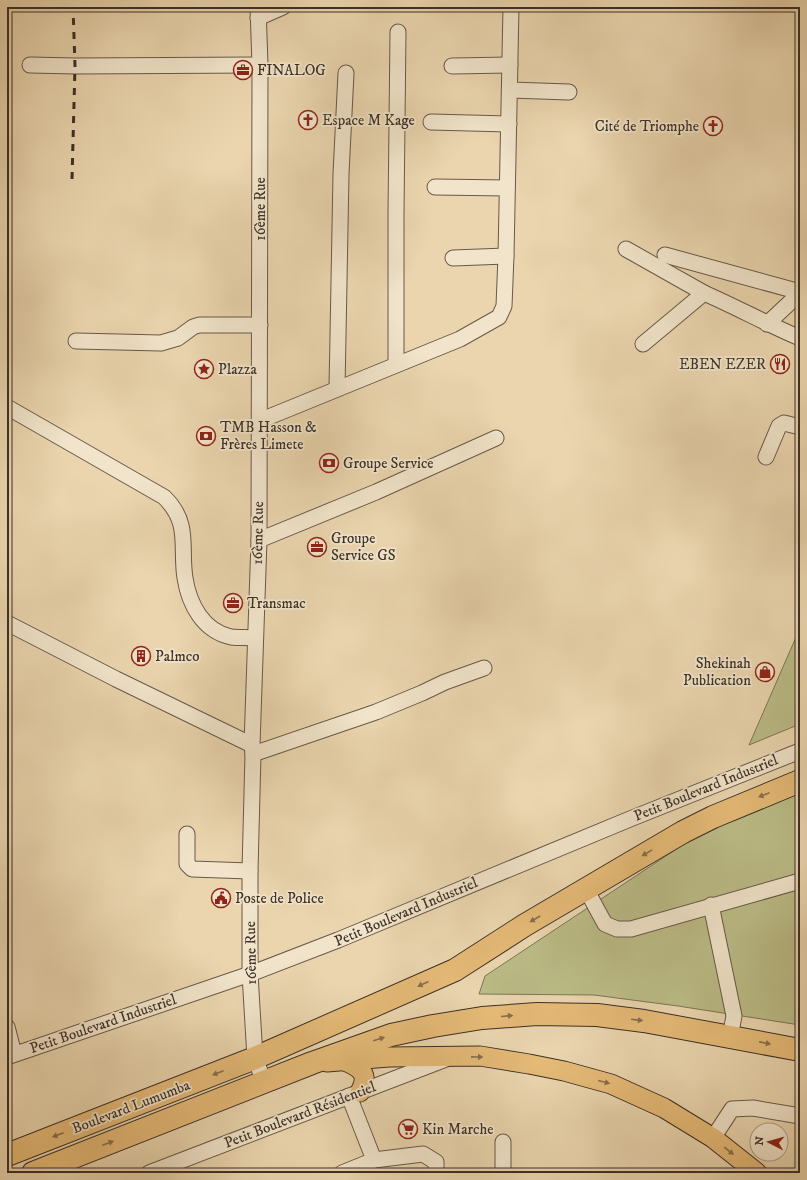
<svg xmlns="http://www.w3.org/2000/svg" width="807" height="1180" font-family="'IM FELL DW Pica',serif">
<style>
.green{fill:#bbbc87;stroke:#7c7657}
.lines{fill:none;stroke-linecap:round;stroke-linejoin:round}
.minor-casing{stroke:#685949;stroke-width:17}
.major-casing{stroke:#3c3027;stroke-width:21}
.highway-casing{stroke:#3c3027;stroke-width:24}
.minor{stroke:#f1e4ca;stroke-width:15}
.major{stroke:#e5ba77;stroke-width:19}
.highway{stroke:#e5ba77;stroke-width:22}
.rail{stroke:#3c3027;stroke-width:3;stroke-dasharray:7 7;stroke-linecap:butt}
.oneway{fill:#886e4b}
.labels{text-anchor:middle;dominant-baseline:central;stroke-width:3.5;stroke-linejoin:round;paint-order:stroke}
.poi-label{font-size:15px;fill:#3c3027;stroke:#f1e4ca;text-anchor:start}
.street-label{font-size:15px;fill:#3c3027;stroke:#f1e4ca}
</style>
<rect width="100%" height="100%" fill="#ead5ae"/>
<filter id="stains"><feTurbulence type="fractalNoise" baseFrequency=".005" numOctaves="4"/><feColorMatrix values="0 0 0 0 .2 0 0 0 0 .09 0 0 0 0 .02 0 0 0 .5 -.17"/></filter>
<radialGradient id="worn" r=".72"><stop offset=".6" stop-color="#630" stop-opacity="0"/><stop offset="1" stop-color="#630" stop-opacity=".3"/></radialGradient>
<!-- green -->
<g class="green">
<polygon points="800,628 800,724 749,745"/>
<polygon points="800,792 800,1025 678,1006 594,995 479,994 485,976 684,844 768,803"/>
</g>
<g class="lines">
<!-- minor casing -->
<g class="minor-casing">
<g id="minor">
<polyline points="258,7 260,65 259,540 252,745 253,754 250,871 250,974 255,1058 264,1082"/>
<polyline points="258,18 283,7"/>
<polyline points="30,65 75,66 260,65"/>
<polyline points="452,66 510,65"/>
<polyline points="510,90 569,92"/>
<polyline points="431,122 509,124"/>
<polyline points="435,187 507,188"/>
<polyline points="626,249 704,293"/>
<polyline points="665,255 800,292"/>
<polyline points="453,258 506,256"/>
<polyline points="767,324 800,293"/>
<polyline points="76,341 161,343 178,338 193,327 199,325 260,325"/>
<path d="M643 344 704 293C736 307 767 324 800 338"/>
<polyline points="396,364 396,214 398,32"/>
<polyline points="337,389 341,174 346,73"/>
<path d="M7 407 164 497C191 523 180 547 185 578 189 604 203 631 231 637 239 638 248 637 255 638"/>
<polyline points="259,421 460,339 499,317 504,306 506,256 511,7"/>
<polyline points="766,457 779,426 784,423 800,427"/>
<polyline points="259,540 376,492 496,438"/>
<polyline points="7,623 116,679 252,745"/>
<polyline points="253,754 376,712 422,693 445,682 484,668"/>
<polyline points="187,834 187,864 192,869 250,871"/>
<polyline points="586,889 605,924 617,929 631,929 800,881"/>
<polyline points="711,905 734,1016 730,1037"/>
<polyline points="7,1027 14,1054"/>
<polyline points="7,1057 250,974 338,940 630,819 800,751"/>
<polyline points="713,1138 732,1109 753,1108 800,1116"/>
<polyline points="503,1142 503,1173"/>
<polyline points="374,1160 423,1154 436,1162 436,1173"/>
<polyline points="149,1173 446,1059"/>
<polyline points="342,1173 374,1160 349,1096"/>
</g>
</g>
<!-- major casing -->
<g class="major-casing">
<g id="major">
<path d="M345 1061C361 1068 370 1074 360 1092"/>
<polyline points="327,1062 389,1057 480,1056 529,1064 564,1071 611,1084 664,1108 713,1138 757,1173"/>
</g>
</g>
<!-- highway casing -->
<g class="highway-casing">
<g id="highway">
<polyline points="7,1155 255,1058 455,970 525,925 683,832 713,817 800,781"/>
<polyline points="33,1173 312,1063 391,1035 433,1026 482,1018 537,1014 597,1015 644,1021 800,1050"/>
</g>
</g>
<!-- minor -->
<use href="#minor" class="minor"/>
<!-- major -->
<use href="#major" class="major"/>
<!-- highway -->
<use href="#highway" class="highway"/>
<!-- rail -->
<polyline class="rail" points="72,179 75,66 73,7"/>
</g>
<!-- one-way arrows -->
<defs><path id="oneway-solid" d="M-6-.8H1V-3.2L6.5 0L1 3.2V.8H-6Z"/></defs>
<g class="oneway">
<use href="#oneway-solid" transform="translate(764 795) rotate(159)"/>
<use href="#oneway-solid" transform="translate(647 853) rotate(149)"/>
<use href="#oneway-solid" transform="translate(535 919) rotate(150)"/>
<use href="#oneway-solid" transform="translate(423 984) rotate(156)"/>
<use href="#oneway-solid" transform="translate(507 1016) rotate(-5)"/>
<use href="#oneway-solid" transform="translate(637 1020) rotate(7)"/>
<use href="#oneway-solid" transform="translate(379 1039) rotate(-18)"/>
<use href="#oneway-solid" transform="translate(765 1043) rotate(11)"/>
<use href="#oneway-solid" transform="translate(477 1057) rotate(1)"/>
<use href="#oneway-solid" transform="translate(218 1073) rotate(159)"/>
<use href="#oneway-solid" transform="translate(604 1082) rotate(15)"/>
<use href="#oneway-solid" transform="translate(58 1135) rotate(159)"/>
<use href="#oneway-solid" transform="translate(108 1143) rotate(-21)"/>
<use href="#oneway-solid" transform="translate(729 1151) rotate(39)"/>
</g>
<!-- icons -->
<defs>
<g id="office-ring" transform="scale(1)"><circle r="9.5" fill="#f1e4ca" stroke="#8f2418" stroke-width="1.5"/><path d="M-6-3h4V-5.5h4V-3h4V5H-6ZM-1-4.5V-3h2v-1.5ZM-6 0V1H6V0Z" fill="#8f2418"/></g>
<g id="church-ring" transform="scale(1)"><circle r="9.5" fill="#f1e4ca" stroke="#8f2418" stroke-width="1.5"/><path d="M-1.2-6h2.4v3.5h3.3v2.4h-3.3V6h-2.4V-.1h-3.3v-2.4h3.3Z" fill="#8f2418"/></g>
<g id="restaurant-ring" transform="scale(1)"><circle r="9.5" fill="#f1e4ca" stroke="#8f2418" stroke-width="1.5"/><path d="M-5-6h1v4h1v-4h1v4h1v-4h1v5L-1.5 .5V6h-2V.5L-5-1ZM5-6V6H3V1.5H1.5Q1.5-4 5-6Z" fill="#8f2418"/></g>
<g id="sight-ring" transform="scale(1)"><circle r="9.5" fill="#f1e4ca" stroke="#8f2418" stroke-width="1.5"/><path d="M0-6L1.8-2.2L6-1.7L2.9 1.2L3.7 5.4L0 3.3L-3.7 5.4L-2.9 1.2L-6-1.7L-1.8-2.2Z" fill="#8f2418"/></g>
<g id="bank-ring" transform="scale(1)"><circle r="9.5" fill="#f1e4ca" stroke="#8f2418" stroke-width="1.5"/><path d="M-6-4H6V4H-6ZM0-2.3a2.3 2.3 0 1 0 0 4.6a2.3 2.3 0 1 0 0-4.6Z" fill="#8f2418"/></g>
<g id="building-ring" transform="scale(1)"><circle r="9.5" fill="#f1e4ca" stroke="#8f2418" stroke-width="1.5"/><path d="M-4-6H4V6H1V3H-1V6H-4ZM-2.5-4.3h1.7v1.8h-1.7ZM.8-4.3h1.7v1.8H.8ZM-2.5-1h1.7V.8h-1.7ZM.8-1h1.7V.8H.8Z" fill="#8f2418"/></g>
<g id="shop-ring" transform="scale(1)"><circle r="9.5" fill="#f1e4ca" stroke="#8f2418" stroke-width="1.5"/><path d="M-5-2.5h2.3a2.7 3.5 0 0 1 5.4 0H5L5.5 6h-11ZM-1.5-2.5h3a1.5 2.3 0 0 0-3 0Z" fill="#8f2418"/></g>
<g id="civic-ring" transform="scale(1)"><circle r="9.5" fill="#f1e4ca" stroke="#8f2418" stroke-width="1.5"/><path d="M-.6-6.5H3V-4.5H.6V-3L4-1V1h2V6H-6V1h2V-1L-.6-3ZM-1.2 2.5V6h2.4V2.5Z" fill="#8f2418"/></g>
<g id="supermarket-ring" transform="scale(1)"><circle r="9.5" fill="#f1e4ca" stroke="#8f2418" stroke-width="1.5"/><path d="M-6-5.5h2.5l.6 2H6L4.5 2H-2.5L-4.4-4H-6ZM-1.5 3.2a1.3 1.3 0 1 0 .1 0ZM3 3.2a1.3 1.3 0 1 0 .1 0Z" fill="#8f2418"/></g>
</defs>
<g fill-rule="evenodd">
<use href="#office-ring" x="243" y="70"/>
<use href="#church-ring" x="308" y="120"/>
<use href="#church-ring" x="713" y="126"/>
<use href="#restaurant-ring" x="780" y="364"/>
<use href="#sight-ring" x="204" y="369"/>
<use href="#bank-ring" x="206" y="436"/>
<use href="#bank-ring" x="329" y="463"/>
<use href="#office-ring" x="317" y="547"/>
<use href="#office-ring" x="233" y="603"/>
<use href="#building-ring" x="141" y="656"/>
<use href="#shop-ring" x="765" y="672"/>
<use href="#civic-ring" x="221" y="898"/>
<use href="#supermarket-ring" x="408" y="1129"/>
</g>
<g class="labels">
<!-- poi labels -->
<g class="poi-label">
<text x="257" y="70">FINALOG</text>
<text x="322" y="120">Espace M Kage</text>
<text x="699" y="126" text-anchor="end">Cité de Triomphe</text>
<text x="766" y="364" text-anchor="end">EBEN EZER</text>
<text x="218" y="369">Plazza</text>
<text x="220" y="427">TMB Hasson &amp;<tspan x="220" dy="17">Frères Limete</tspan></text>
<text x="343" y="463">Groupe Service</text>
<text x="331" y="538">Groupe<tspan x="331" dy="17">Service GS</tspan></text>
<text x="247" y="603">Transmac</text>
<text x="155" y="656">Palmco</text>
<text x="751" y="663" text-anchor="end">Shekinah<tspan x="751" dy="17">Publication</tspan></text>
<text x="235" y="898">Poste de Police</text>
<text x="422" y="1129">Kin Marche</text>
</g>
<!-- street labels -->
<g class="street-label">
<text transform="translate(260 209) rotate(-90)">16ème Rue</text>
<text transform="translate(258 533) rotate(-89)">16ème Rue</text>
<text transform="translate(706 788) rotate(-22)">Petit Boulevard Industriel</text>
<text transform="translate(406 912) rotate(-23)">Petit Boulevard Industriel</text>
<text transform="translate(251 953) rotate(-91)">16ème Rue</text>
<text transform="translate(103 1024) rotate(-19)">Petit Boulevard Industriel</text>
<text transform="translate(131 1107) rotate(-21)">Boulevard Lumumba</text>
<text transform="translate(300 1115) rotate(-21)">Petit Boulevard Résidentiel</text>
</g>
</g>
<!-- margin -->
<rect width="807" height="1180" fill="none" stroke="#ead5ae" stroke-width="24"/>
<rect x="8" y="8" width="791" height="1164" fill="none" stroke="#3c3027" stroke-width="2"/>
<rect x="12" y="12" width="783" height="1156" fill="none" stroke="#3c3027"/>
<!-- north arrow -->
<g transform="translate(769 1142) rotate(276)"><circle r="19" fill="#f1e4ca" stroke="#a99c89"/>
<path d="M0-3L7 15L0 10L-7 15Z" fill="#8f2418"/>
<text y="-6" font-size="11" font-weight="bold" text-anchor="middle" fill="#3c3027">N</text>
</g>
<rect width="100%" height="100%" filter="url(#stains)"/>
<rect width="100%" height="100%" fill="url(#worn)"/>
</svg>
